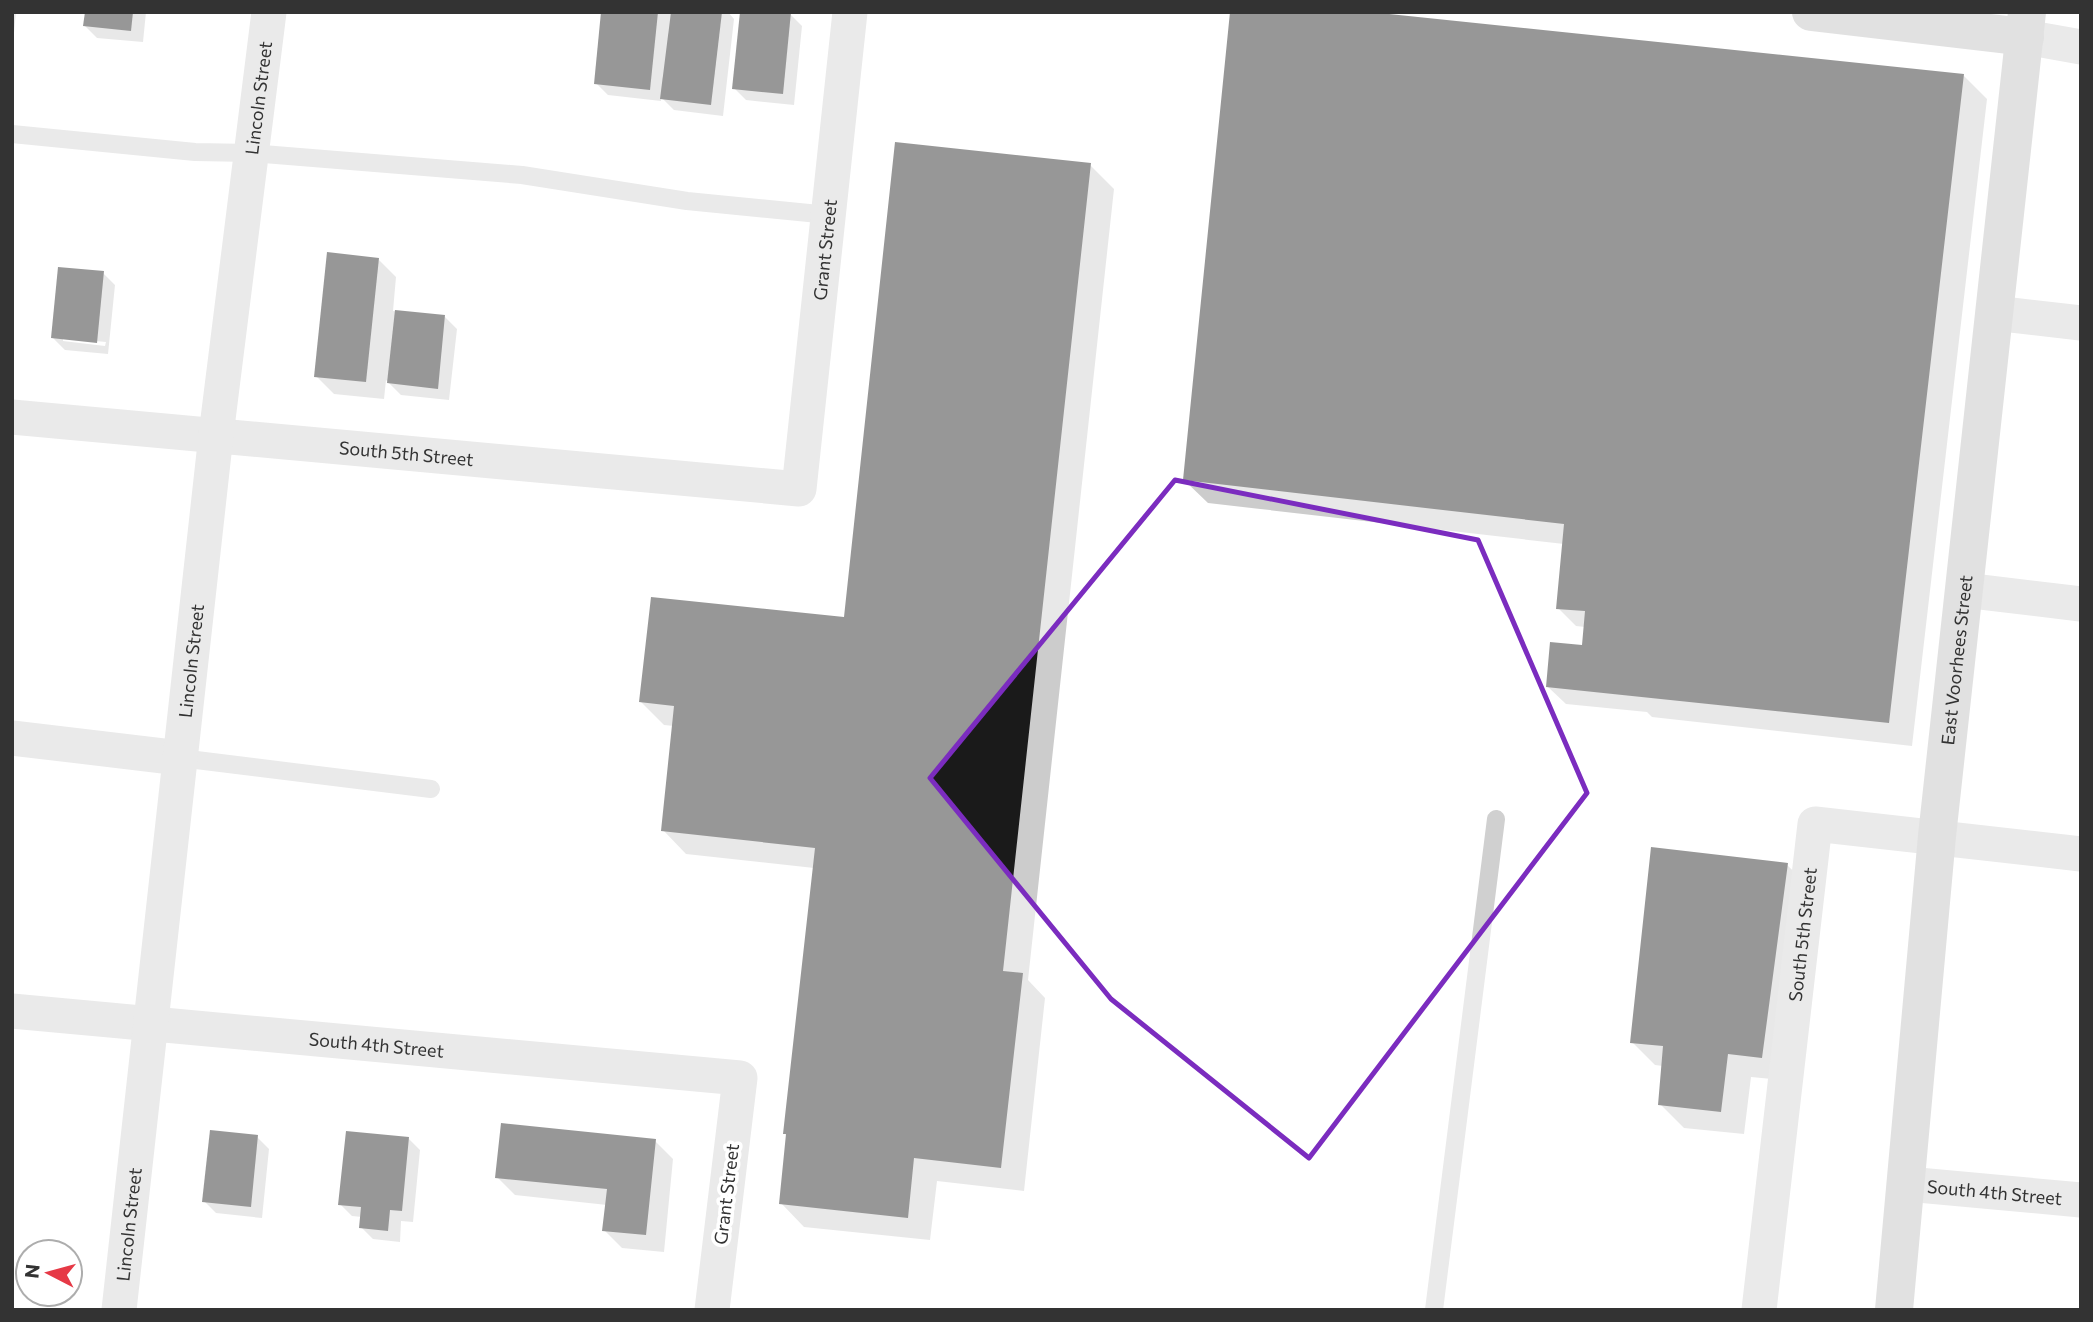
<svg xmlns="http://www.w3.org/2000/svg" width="2093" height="1322" font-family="Commissioner,sans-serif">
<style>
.shadow{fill:#0003;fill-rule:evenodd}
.building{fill:#1a1a1a}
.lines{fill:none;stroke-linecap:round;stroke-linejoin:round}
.lane{stroke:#d0d0d0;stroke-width:18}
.street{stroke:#d0d0d0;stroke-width:35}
.secondary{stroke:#bdbdbd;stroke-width:38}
.marked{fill:none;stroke:#7b2cbf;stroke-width:5;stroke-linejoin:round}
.labels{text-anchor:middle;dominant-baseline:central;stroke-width:7;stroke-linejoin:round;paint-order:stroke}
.street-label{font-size:18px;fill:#333;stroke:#fff}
</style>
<rect width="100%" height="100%" fill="#fff"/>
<!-- shadow -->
<g class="shadow">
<polygon points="12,12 16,12 13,43 12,43"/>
<polygon points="86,12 146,12 143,42 97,38 85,26"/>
<polygon points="603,12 728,12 734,19 723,116 674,110 661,97 661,101 608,95 596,83"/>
<polygon points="790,14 802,26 794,105 746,100 734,88"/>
<polygon points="1964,76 1987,99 1912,746 1652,717 1647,712 1566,704 1548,687 1584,647 1585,627 1576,626 1558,608 1564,544 1208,503 1184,480"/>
<polygon points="1090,165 1114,189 1028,980 1045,998 1024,1191 937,1181 930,1240 804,1227 781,1203 788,1136 785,1134 814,868 686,854 663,830 674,726 664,725 641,702 845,619"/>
<polygon points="379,260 396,277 393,311 445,317 457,329 449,400 401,395 386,380 384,399 334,394 316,376"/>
<path d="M103 273 115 285 108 354 65 350 53 338ZM63 338 106 342 105 346 63 341Z"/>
<polygon points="1787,865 1811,888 1784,1080 1751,1077 1744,1134 1684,1128 1660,1104 1663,1066 1655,1065 1632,1042"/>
<polygon points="257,1137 269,1149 262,1218 216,1213 204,1201"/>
<polygon points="408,1138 420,1150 413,1222 401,1221 400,1242 373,1239 361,1227 362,1217 352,1216 340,1204"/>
<polygon points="655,1141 673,1159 664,1252 622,1248 604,1230 607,1205 515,1195 497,1177"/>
</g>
<!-- building -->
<g class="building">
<polygon points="85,12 133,12 131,31 83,26"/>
<polygon points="601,12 658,12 650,90 594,84"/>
<polygon points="671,12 722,12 711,105 660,99"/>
<polygon points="740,12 791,12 783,94 732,89"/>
<polygon points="1230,12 1370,12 1964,74 1889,723 1546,687 1550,642 1582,645 1585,611 1556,609 1564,524 1183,480"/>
<polygon points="895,142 1091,163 1003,971 1023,973 1001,1168 914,1158 908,1218 779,1204 786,1134 783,1134 815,848 661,831 674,706 639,702 651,597 844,617"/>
<polygon points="327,252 379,258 366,382 314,377"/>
<polygon points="58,267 104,271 97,343 51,338"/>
<polygon points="395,310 445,315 438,389 387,383"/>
<polygon points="1651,847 1788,863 1762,1058 1728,1054 1721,1112 1658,1105 1663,1046 1630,1043"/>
<polygon points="501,1123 656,1139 646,1235 602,1231 607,1189 495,1178"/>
<polygon points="210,1130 258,1135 251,1207 202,1202"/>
<polygon points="346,1131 409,1137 402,1211 390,1210 388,1231 359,1228 361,1207 338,1205"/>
</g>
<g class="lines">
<!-- lane -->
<g class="lane">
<polyline points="12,134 195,152 251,153 522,175 687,201 829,215"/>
<polyline points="180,758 431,789"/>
<polyline points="1434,1310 1496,819"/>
</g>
<!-- street -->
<g class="street">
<polyline points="2025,37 2081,47"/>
<polyline points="1994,313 2081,323"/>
<path id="s1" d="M12 417 799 489 850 12"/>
<polyline points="1964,590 2081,604"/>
<polyline points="12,738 180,758"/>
<path id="s2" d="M12 1011 740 1078 712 1310"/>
<path id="s3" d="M1907 1184 2081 1200"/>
<path id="s4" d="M119 1310 216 435 269 12"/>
<path id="s5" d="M1759 1310 1815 824 2081 854"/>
</g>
<!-- secondary -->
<g class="secondary">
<polyline points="1811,12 2025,37"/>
<path id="s6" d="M1894 1310 1937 836 2027 12"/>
</g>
</g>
<!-- marked area -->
<path d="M0 0H2093V1322H0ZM1175 480 1478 540 1587 793 1309 1158 1111 999 930 778Z" fill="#fff" fill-opacity=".55" fill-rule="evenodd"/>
<path class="marked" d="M1175 480 1478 540 1587 793 1309 1158 1111 999 930 778Z"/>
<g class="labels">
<!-- street labels -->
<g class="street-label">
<text stroke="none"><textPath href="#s4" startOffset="1220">Lincoln Street</textPath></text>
<text stroke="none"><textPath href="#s1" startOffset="1031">Grant Street</textPath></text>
<text stroke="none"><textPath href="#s1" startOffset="396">South 5th Street</textPath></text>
<text stroke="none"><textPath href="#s4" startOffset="653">Lincoln Street</textPath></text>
<text stroke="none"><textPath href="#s6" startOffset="653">East Voorhees Street</textPath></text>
<text stroke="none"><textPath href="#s5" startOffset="378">South 5th Street</textPath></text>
<text stroke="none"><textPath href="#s2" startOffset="366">South 4th Street</textPath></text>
<text stroke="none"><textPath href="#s3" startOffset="88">South 4th Street</textPath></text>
<text transform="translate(726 1194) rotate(-83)">Grant Street</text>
<text stroke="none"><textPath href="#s4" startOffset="86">Lincoln Street</textPath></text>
</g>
</g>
<!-- border -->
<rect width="2093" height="1322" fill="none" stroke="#333333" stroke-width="28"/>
<!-- north arrow -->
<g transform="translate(49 1273) rotate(276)"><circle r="33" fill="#ffffff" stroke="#adadad" stroke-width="2"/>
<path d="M0-5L12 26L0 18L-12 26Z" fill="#e63946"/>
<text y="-10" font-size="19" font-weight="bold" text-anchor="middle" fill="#333333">N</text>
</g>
</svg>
